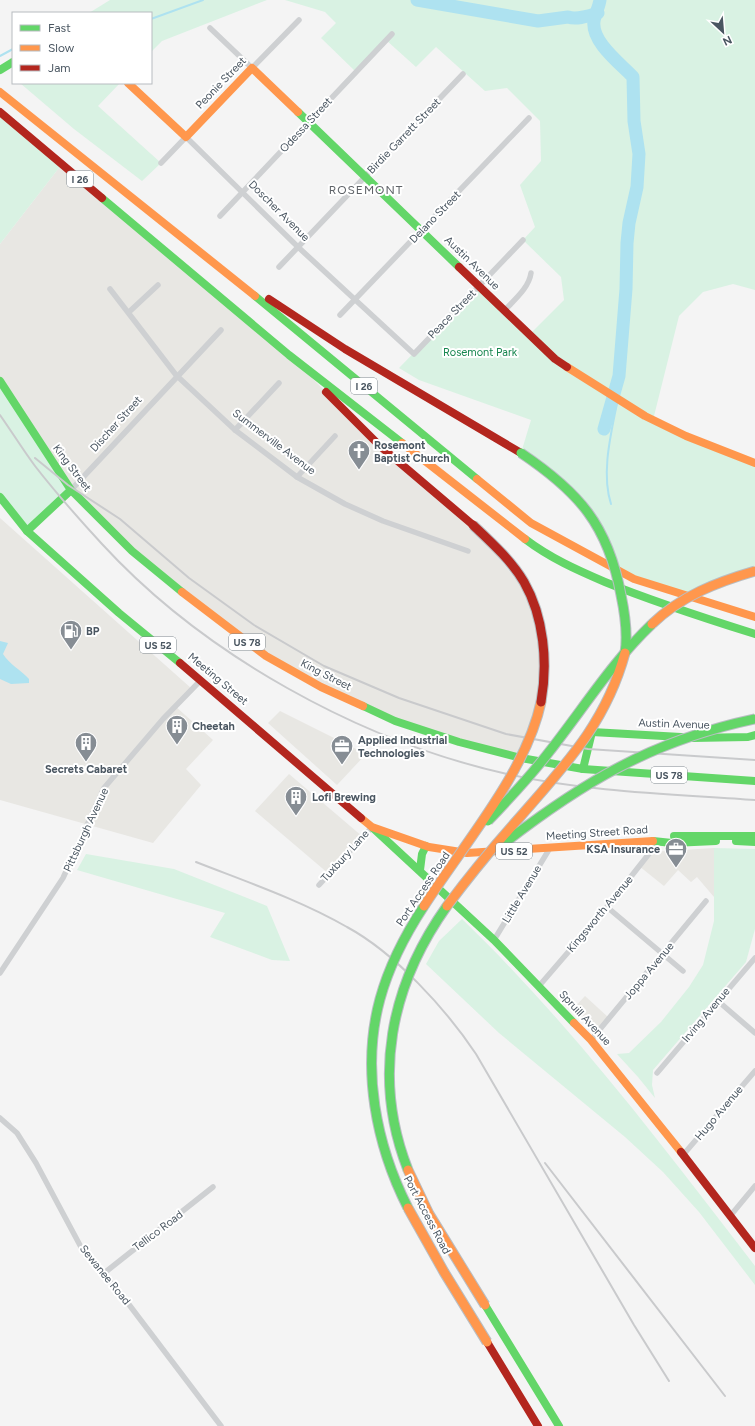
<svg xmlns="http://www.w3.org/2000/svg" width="755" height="1426" font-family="Figtree,sans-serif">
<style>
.commercial{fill:#e8e7e3}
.green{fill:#d9f2e3}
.water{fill:#aee2f0}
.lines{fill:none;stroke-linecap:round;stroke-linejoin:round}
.stream{stroke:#aee2f0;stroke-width:2}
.river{stroke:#aee2f0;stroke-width:13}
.street{stroke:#ced0d2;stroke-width:5.5}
.fast{stroke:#63d668;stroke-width:8}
.slow{stroke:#ff974d;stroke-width:8}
.jam{stroke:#b3261e;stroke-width:8}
.rail{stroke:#c9cacc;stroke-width:2}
.fast-bridge-casing{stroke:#b9bec3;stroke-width:11;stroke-linecap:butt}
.slow-bridge-casing{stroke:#b9bec3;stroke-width:11;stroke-linecap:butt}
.jam-bridge-casing{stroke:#b9bec3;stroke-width:11;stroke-linecap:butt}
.fast-bridge{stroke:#63d668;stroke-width:9}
.slow-bridge{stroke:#ff974d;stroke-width:9}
.jam-bridge{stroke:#b3261e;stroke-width:9}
.labels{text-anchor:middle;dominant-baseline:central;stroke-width:4;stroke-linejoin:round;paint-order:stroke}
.shield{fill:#fff;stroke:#808990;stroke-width:1}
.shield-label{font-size:10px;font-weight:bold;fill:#4a5661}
.street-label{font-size:11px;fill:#4a5661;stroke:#fff}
.park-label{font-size:11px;fill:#17864f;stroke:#fff}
.poi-label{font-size:11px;font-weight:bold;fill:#4a5661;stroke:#fff;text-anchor:start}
.neighbourhood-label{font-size:12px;letter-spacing:1px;fill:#5f6368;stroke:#fff}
</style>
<rect width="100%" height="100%" fill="#f4f4f4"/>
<!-- commercial -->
<g class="commercial">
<polygon points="62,164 289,355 380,446 473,525 532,600 544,673 521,758 395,721 266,656 132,551 68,485 0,381 0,244"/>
<polygon points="0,518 192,689 175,706 213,740 186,769 201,785 153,843 0,800"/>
<polygon points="280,711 366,754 337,785 268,723"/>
<polygon points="289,774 363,837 329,874 255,811"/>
<polygon points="714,848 714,897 697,877 691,882 678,870 664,886 639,866 650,852"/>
<polygon points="585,996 609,1018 596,1033 573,1009"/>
</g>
<!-- green -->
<g class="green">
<polygon points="110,0 267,0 162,41 151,52 151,13 89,13"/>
<polygon points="285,0 755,0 755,290 733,284 703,292 679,316 653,420 755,463 755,571 688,595 616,569 597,522 521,453 531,420 419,380 399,368 478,287 529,335 564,300 561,277 523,240 535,227 520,185 541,161 540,121 507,88 485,91 436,47 416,67 386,40 356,72 321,38 336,23 325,12"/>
<polygon points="20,83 120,83 98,106 161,163 142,181 74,129"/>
<polygon points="0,112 62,164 0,244"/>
<polygon points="0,381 71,490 27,531 0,498"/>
<polygon points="714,848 755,849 755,929 746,962 653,1070 652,1085 655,1098 638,1077 617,1054 629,1053 661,1022 689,987 703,965 714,921"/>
<polygon points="86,854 174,869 267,906 290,961 272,960 210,937 225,913 77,870"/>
<path d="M462 919C571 1024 662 1145 755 1266V1285L699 1212 663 1172 625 1137 499 1033 426 964 439 941Z"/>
</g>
<!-- water -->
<path class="water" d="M0 641 8 643 3 654C9 664 21 670 29 679V683L11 684 0 679Z"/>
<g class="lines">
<!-- stream -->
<g class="stream">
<polyline points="151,19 203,0"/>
<polyline points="0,56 13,49"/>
<polyline points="618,399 627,326 635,182"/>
<path d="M611 504C601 473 611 434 617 403"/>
</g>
<!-- river -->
<g class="river">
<path d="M417 0 538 21 568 17C577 20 588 16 598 13"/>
<path d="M600 0C599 7 595 14 594 21 591 42 621 64 633 77L634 121 639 154 637 187 629 223 627 243 626 289 619 376 604 429"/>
</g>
<!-- street -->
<g class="street">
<polyline points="210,28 252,68 299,20"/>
<polyline points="161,163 186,137 298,247 414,354 523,240"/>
<polyline points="220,216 392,34"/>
<polyline points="279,267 463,74"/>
<polyline points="110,289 176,375 235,430 297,477 345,504 383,521 468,551"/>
<path d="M504 311C514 300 529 288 531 273"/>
<polyline points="129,312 158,285"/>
<polyline points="340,315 529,118"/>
<polyline points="235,430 279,383"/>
<polyline points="297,477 335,436"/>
<polyline points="71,490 221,330"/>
<polyline points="319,885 372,827"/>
<polyline points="607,907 683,971"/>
<polyline points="494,940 550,848"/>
<polyline points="0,973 63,878 104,788 163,719 201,680"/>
<polyline points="539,986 607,907 659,841"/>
<polyline points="718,1001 755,1033"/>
<polyline points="591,1040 706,901"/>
<polyline points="657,1073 755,958"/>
<polyline points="0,1118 17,1133 36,1163 82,1249 124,1298 221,1426"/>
<polyline points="683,1155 755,1071"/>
<polyline points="731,1215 755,1186"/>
<polyline points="103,1274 213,1187"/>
</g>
<!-- fast -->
<g class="fast">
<polyline points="0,70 13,62"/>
<polyline points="298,112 459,267"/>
<polyline points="102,198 289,355 402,443"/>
<polyline points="255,296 477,479"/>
<polyline points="0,381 71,490 132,551 182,592"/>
<polyline points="0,497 27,531 119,613 180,663"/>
<polyline points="27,531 71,490"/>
<path d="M525 539C550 558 577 570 605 582 654 602 704 618 755 634"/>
<polyline points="363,706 395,721 459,742 521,758 583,769 755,781"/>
<polyline points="692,738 748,737 755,735"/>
<polyline points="583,769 592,732 681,737"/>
<polyline points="373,828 494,940 574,1023"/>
<polyline points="674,836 755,836"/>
<polyline points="653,841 672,843 716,841"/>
<polyline points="736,841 755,842"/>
<polyline points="420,870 422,854 426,846"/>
<polyline points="485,1305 559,1426"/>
</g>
<!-- slow -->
<g class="slow">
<polyline points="128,83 186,137 252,68 298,112"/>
<polyline points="0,92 255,296"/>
<polyline points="567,367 645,416 686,436 755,463"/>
<polyline points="402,443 525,539"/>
<polyline points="477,479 531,523 634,579 755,617"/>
<polyline points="182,592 266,656 321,687 363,706"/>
<polyline points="361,818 372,827 429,847 467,853 653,841"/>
<polyline points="574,1023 591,1040 681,1152"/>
</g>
<!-- jam -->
<g class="jam">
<polyline points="0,112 102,198"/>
<polyline points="459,267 555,359 567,367"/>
<polyline points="269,299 345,349 521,453"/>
<polyline points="326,392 380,446 473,525"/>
<polyline points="180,663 361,818"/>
<polyline points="681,1152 755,1248"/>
<polyline points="487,1342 538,1426"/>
</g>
<!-- rail -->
<g class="rail">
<path d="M0 415C12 432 23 450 35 466 56 493 79 519 102 544 204 655 360 741 507 774 588 792 672 794 755 800"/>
<polyline points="35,458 68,485 120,519 189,578 254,625 324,666 399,698 506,734 588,749 755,760"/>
<path d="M196 862C247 882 300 900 347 927 395 953 446 1009 476 1054L634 1325 669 1381"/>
<polyline points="545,1163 725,1396"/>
</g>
<!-- fast-bridge casing -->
<g class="fast-bridge-casing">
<g id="fast-bridge">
<path d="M521 453C579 492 608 525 621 595 625 614 628 634 625 653"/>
<path d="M488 821C509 799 530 777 549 752 583 709 612 662 652 624"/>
<path d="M498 848C581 783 651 741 755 719"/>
<path d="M408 1170C372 1078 390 986 447 906"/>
<path d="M408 1208C376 1145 361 1069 380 999 389 966 405 935 424 906"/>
</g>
</g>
<!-- slow-bridge casing -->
<g class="slow-bridge-casing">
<g id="slow-bridge">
<path d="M652 624C681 596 717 582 755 571"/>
<path d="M424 906C463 845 526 773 541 702"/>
<path d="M447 906C470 875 494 846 520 817 566 764 606 723 625 653"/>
<polyline points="408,1170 429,1214 485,1305"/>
<polyline points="408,1208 444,1272 487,1342"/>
</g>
</g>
<!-- jam-bridge casing -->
<g class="jam-bridge-casing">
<path id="jam-bridge" d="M473 525C491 542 511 560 524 582 544 617 548 663 541 702"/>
</g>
<!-- fast-bridge -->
<use href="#fast-bridge" class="fast-bridge"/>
<!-- slow-bridge -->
<use href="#slow-bridge" class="slow-bridge"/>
<!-- jam-bridge -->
<use href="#jam-bridge" class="jam-bridge"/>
</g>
<!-- icons -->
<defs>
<g id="church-pin" transform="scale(1.15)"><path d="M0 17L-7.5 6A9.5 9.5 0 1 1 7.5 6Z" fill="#868d94" stroke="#fff"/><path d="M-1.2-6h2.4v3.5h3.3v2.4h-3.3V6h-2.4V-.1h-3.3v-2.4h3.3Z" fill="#fff"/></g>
<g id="fuel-pin" transform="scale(1.15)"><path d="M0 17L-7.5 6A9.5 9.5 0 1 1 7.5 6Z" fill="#868d94" stroke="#fff"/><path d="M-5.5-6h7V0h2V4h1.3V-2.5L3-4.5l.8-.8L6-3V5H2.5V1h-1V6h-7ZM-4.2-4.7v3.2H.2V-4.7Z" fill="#fff"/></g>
<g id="building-pin" transform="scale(1.15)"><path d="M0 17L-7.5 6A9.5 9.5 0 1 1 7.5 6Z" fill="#868d94" stroke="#fff"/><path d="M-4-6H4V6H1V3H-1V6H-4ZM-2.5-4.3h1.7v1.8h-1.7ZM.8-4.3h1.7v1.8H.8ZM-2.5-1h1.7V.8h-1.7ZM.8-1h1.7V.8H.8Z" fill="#fff"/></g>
<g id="office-pin" transform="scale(1.15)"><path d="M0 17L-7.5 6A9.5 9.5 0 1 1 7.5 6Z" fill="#868d94" stroke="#fff"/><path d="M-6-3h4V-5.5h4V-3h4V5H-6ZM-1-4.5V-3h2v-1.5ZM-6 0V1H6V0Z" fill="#fff"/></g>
</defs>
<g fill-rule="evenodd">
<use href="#church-pin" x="359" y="451"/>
<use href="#fuel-pin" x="71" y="631"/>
<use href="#building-pin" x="177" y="726"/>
<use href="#building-pin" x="86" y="743"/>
<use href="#office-pin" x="342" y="746"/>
<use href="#building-pin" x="296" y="797"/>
<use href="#office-pin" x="676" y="849"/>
</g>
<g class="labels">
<!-- shield labels -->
<g class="shield">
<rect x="67" y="171" width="26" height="16" rx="3"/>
<rect x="351" y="378" width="26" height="16" rx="3"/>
<rect x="229" y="634" width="36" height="16" rx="3"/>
<rect x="140" y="637" width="36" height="16" rx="3"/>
<rect x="651" y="767" width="36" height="16" rx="3"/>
<rect x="496" y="843" width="36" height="16" rx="3"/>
</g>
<g class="shield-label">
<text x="80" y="179">I 26</text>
<text x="364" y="386">I 26</text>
<text x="247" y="642">US 78</text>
<text x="158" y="645">US 52</text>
<text x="669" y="775">US 78</text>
<text x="514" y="851">US 52</text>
</g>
<!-- street labels -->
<g class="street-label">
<text transform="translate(221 83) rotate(-46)">Peonie Street</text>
<text transform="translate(306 125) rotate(-47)">Odessa Street</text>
<text transform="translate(404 136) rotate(-46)">Birdie Garrett Street</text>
<text transform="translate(279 211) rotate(45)">Doscher Avenue</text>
<text transform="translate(435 217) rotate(-46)">Delano Street</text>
<text transform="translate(472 263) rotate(44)">Austin Avenue</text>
<text transform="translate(452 314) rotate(-46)">Peace Street</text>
<text transform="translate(116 424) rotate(-48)">Discher Street</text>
<text transform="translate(274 442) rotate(37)">Summerville Avenue</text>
<text transform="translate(72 468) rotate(53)">King Street</text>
<text transform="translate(326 675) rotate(27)">King Street</text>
<text transform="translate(218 679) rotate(40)">Meeting Street</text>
<text transform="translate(674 724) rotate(2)">Austin Avenue</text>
<text transform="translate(86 830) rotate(-65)">Pittsburgh Avenue</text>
<text transform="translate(597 833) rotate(-4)">Meeting Street Road</text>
<text transform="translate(345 856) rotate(-48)">Tuxbury Lane</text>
<text transform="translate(423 889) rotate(-56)">Port Access Road</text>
<text transform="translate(522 894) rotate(-59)">Little Avenue</text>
<text transform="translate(600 914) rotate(-50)">Kingsworth Avenue</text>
<text transform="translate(649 971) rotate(-50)">Joppa Avenue</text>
<text transform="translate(706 1015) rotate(-50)">Irving Avenue</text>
<text transform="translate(585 1018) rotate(47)">Spruill Avenue</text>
<text transform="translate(719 1113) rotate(-50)">Hugo Avenue</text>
<text transform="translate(427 1215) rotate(62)">Port Access Road</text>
<text transform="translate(158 1231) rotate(-37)">Tellico Road</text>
<text transform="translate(105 1275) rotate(51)">Sewanee Road</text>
</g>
<!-- park labels -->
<g class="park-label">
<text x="480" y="352">Rosemont Park</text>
</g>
<!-- poi labels -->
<g class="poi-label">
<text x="374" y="445">Rosemont<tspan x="374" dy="13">Baptist Church</tspan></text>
<text x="86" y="631">BP</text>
<text x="192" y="726">Cheetah</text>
<text x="358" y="740">Applied Industrial<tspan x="358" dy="13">Technologies</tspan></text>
<text x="86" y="769" text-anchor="middle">Secrets Cabaret</text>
<text x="312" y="797">Lofi Brewing</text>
<text x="660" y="849" text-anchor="end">KSA Insurance</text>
</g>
<!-- neighbourhood labels -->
<g class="neighbourhood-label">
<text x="366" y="190">ROSEMONT</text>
</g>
</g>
<!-- legend -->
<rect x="12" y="12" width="140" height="72" fill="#ffffff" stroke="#b7bbc0"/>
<rect x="20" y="25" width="20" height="6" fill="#63d668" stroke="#b7bbc0"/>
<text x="48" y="32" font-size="12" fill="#4a5661">Fast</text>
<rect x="20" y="45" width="20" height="6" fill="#ff974d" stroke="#b7bbc0"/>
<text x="48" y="52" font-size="12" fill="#4a5661">Slow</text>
<rect x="20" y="65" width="20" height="6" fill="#b3261e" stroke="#b7bbc0"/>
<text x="48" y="72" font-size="12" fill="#4a5661">Jam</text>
<!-- north arrow -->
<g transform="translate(723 32) rotate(154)" stroke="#ffffff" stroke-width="3" paint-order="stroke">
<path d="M0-3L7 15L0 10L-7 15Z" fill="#4a5661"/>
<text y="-6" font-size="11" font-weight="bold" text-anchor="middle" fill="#4a5661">N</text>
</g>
</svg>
